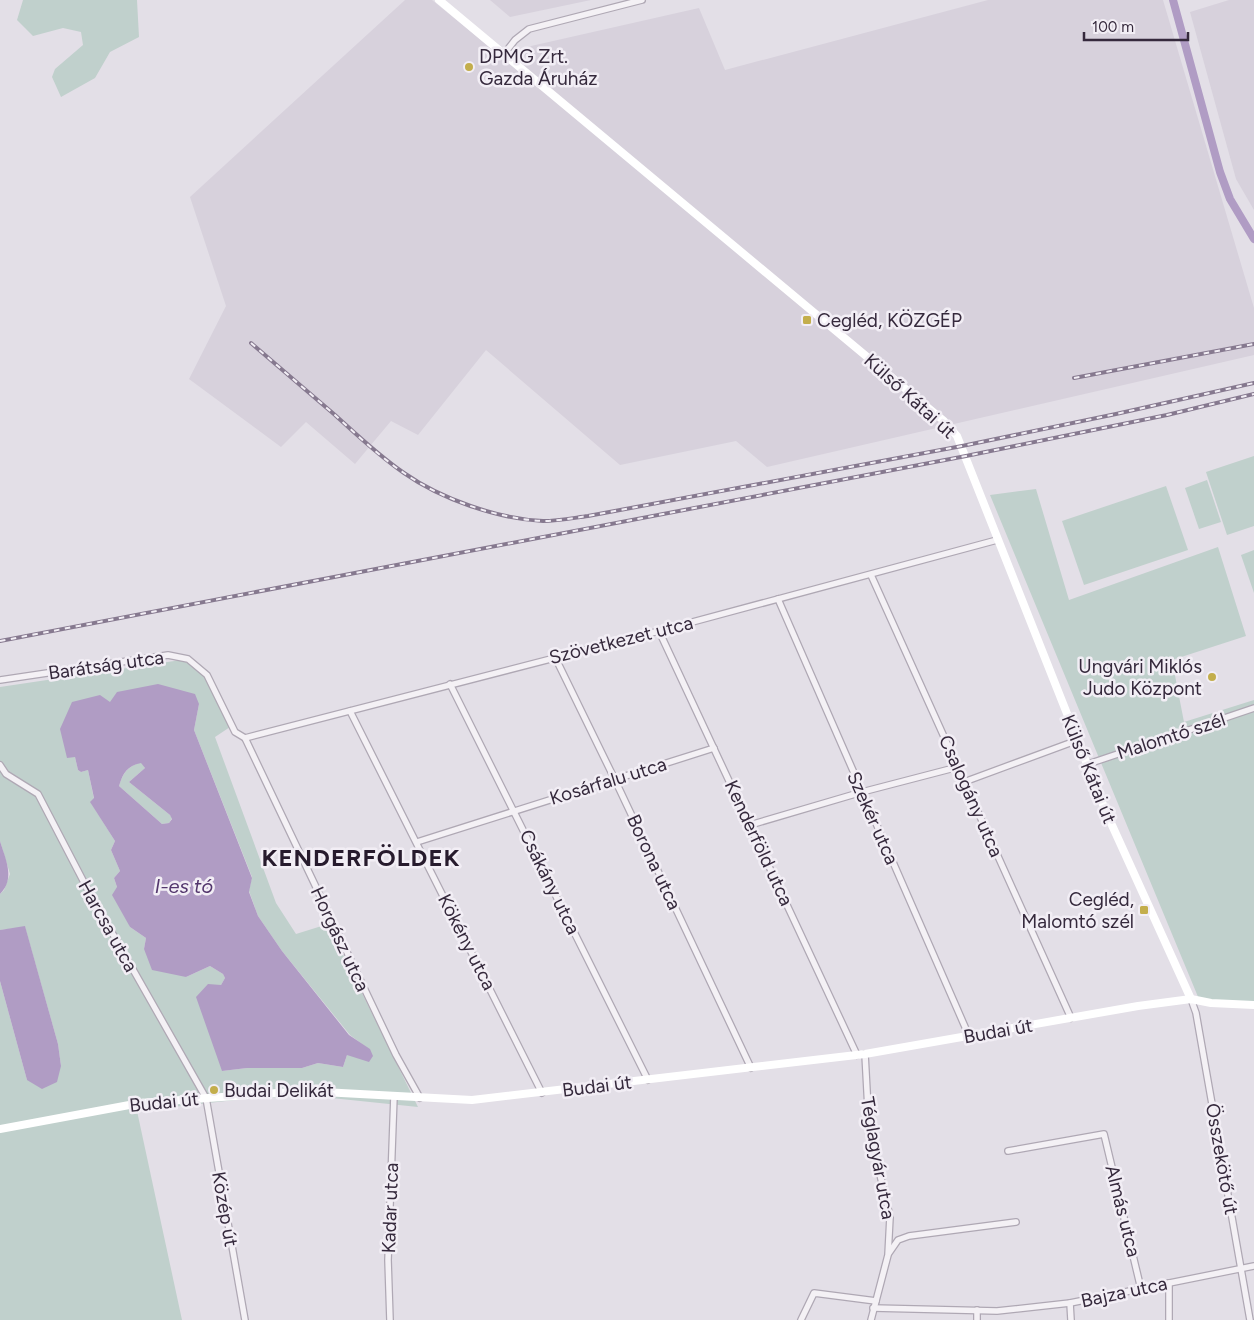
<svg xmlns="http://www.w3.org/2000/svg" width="1254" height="1320" font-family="Figtree,sans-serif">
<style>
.built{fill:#d7d1dc}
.green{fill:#c0d0cc;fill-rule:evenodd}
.water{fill:#b09cc4;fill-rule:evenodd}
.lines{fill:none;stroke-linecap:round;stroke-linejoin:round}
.canal{stroke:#b09cc4;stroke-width:8}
.street-casing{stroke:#afa8b4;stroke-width:8}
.street{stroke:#f4f1f5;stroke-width:5.5}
.secondary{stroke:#fff;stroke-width:8}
.rail-casing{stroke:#86798f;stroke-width:4}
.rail{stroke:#f2eef5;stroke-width:2;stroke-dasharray:5.5;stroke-linecap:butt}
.poi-dot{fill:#c3ae4c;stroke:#f2eef5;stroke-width:2}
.labels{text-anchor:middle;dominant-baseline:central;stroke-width:5;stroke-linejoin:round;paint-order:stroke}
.poi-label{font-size:19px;fill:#35293c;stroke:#f2eef5;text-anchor:start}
.street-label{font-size:19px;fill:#35293c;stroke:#f2eef5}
.water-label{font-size:20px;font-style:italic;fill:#53366d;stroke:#f2eef5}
.district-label{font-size:24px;font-weight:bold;letter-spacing:1px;fill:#271b2d;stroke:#f2eef5}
</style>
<rect width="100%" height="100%" fill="#e3dfe7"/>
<!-- built -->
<g class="built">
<polygon points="405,0 432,0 514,67 531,46 699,8 725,70 988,0 1163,0 1254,308 1254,355 767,467 736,441 620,465 486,350 418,435 391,421 355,464 306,422 281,447 189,379 226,306 190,197"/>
<polygon points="490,0 591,0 510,17"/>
<polygon points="1229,0 1254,0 1254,210 1236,179 1190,12"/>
</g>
<!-- green -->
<g class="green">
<polygon points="23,0 137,0 139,37 110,52 95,78 61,97 52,77 55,69 83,45 81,32 63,28 33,36 17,20"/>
<polygon points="1254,456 1254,526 1227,535 1206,472"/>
<polygon points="1207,480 1221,522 1199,529 1185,488"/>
<polygon points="1166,486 1188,550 1084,585 1062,521"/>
<polygon points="1036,489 1069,600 1218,547 1246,636 1172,660 1184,722 1254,700 1254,1007 1201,1004 990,495"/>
<polygon points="1254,550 1254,593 1241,555"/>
<path d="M181 660 190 664 206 676 230 727 215 737 276 903 296 934 328 924 418 1107 312 1096 244 1099 137 1111 182 1320H0V981L27 1080 61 1066 58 1044 25 927 0 930V894L4 890 10 874 0 841V687ZM199 704 194 730 252 877 249 891 258 916 282 951 350 1035 370 1050 347 1055 343 1067 318 1063 302 1068H247L222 1071 221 985 225 978 223 974 210 966 186 977 144 949 146 938 130 927 114 878 120 871 111 850 115 841 91 803 94 799 88 770 81 772 78 770 75 757Z"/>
<path d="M141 762 145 768 129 782 170 815 172 818 169 823 162 824 119 786C123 773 127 767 141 762Z"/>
</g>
<!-- water -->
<g class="water">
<path d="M158 684 195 694 199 704 194 730 252 878 249 892 258 916 282 951 349 1035 370 1049 373 1056 369 1062 347 1055 343 1067 318 1063 302 1068H247L222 1071 196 997 208 984 221 985 225 978 223 974 210 966 186 977 152 970 144 949 146 938 130 927 112 895 117 887 114 878 120 871 111 850 115 841 90 802 94 798 88 770 81 772 78 770 75 757 67 758 60 729 72 702 100 695 110 702 117 692ZM141 763 145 768 129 782 170 815 172 819 169 823 162 824 119 786C123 773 127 766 141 763Z"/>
<path d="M0 841C5 858 16 879 0 894Z"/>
<polygon points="25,926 58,1044 61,1066 57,1082 42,1089 27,1080 0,981 0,930"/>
</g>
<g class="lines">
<!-- canal -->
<polyline class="canal" points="1173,0 1220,172 1230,199 1254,239"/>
<!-- street casing -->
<g class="street-casing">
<g id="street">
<polyline points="504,54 515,40 529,29 642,0"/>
<polyline points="871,575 1071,1018"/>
<polyline points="778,599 969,1036"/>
<polyline points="659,631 857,1055"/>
<polyline points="555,657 615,780 751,1068"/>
<polyline points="0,680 168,655 188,659 207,675 235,732 245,738 396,1055 420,1098"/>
<polyline points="450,684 648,1080"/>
<polyline points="350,711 542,1093"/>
<polyline points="245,738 659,631 997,540"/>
<polyline points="1088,764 1254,708"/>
<polyline points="0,765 6,774 38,794 89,892 206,1098 245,1320"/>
<polyline points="964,782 1078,740"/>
<polyline points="750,825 862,792 958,767"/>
<polyline points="417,842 714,748"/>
<polyline points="1191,999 1196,1013 1250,1320"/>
<polyline points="865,1054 869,1128 890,1217 888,1255 871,1320"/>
<polyline points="1008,1151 1104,1134 1141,1289"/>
<polyline points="889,1253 898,1240 909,1236 1016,1222"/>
<polyline points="1070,1303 1071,1320"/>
<polyline points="873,1308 997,1311 1070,1303 1254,1266"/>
<polyline points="390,1320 388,1260 394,1096"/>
<polyline points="801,1320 814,1293 876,1301"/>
<polyline points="977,1320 977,1310"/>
<polyline points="1169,1320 1169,1283"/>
</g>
</g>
<!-- street -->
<use href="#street" class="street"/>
<!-- secondary -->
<g class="secondary">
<polyline points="439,0 944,421 957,436 1106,812 1191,999"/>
<polyline points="0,1129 140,1103 304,1091 472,1100 865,1054 1138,1006 1191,999 1211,1003 1254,1005"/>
</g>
<!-- rail casing -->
<g class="rail-casing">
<g id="rail">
<path d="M251 343C279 367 307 391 335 415 357 435 379 456 404 473 441 499 498 519 543 521 558 521 573 518 588 516L962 446 1116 414 1254 383"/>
<polyline points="1074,378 1254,344"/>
<polyline points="0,641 966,456 1167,415 1254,394"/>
</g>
</g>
<!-- rail -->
<use href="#rail" class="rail"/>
</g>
<!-- markers -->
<g class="poi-dot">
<circle cx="469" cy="67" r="5"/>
<rect x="802" y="315" width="10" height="10" rx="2.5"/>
<circle cx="1212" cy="677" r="5"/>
<rect x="1139" y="905" width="10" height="10" rx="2.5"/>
<circle cx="214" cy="1090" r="5"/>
</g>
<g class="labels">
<!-- poi labels -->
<g class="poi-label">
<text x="479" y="56">DPMG Zrt.<tspan x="479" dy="22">Gazda Áruház</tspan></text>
<text x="817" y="320">Cegléd, KÖZGÉP</text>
<text x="1202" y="666" text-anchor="end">Ungvári Miklós<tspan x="1202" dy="22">Judo Központ</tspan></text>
<text x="1134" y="899" text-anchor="end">Cegléd,<tspan x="1134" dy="22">Malomtó szél</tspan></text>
<text x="224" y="1090">Budai Delikát</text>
</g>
<!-- street labels -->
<g class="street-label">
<text transform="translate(910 396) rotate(42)">Külső Kátai út</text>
<text transform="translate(621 640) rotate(-14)">Szövetkezet utca</text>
<text transform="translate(106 665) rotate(-8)">Barátság utca</text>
<text transform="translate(1171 736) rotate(-18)">Malomtó szél</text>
<text transform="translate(1089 769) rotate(68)">Külső Kátai út</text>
<text transform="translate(608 781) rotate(-17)">Kosárfalu utca</text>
<text transform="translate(971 796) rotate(66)">Csalogány utca</text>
<text transform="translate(873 818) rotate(66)">Szekér utca</text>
<text transform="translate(759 843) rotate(65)">Kenderföld utca</text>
<text transform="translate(654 862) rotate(65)">Borona utca</text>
<text transform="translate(550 882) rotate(64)">Csákány utca</text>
<text transform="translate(108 926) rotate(61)">Harcsa utca</text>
<text transform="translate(340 939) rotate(65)">Horgász utca</text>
<text transform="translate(467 942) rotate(63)">Kökény utca</text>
<text transform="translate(998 1031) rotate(-10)">Budai út</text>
<text transform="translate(597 1086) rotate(-7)">Budai út</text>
<text transform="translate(164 1102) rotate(-6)">Budai út</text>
<text transform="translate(878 1158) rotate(80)">Téglagyár utca</text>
<text transform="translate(1222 1159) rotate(80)">Összekötő út</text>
<text transform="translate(390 1208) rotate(-88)">Kadar utca</text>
<text transform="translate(225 1209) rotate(80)">Közép út</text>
<text transform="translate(1123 1211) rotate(76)">Almás utca</text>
<text transform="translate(1124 1292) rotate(-12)">Bajza utca</text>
</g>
<!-- water labels -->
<g class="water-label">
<text x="184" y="886">I-es tó</text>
</g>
<!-- district labels -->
<g class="district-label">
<text x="361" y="857">KENDERFÖLDEK</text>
</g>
</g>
<!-- scale -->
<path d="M1084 32v8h104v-8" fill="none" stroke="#35293c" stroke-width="2.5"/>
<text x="1092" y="32" font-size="15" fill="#35293c" stroke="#f2eef5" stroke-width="4" paint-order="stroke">100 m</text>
</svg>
